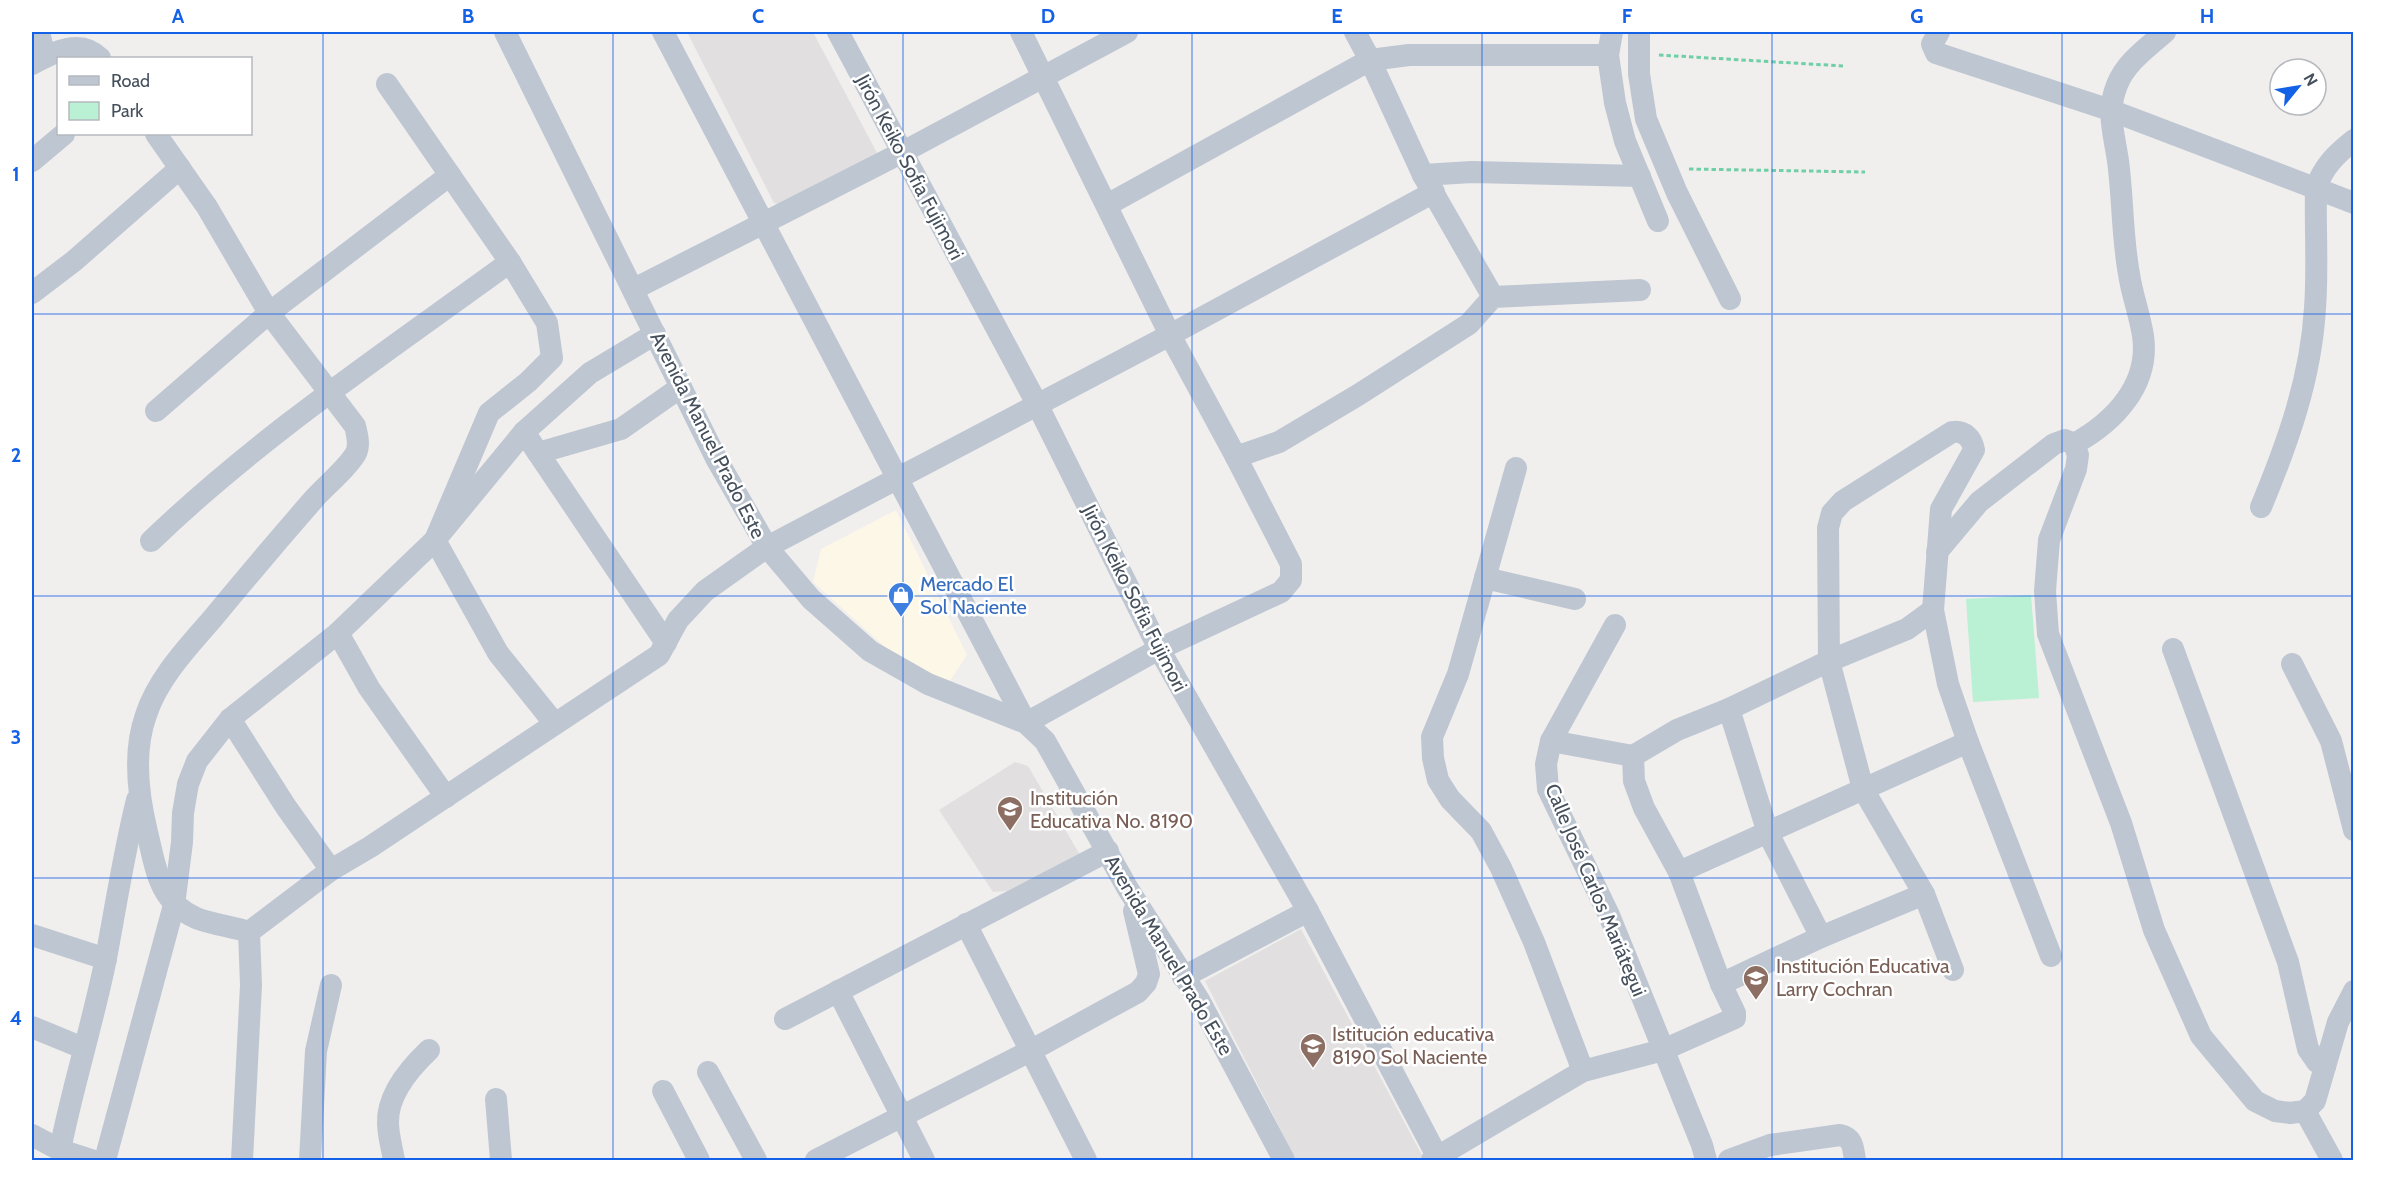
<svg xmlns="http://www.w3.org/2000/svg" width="2385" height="1192" font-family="Cabin,sans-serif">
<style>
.commercial{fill:#fcf7e6}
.education{fill:#e2dfe0}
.green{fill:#baf0d3}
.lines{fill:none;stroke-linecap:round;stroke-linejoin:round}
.path{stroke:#71cfa7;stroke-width:3;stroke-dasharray:4.5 3;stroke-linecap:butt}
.minor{stroke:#bec7d1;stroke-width:22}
.grid{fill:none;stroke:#1361e6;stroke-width:1.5;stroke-opacity:0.55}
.labels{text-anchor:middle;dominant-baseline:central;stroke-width:5;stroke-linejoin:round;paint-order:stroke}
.street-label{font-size:20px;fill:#45505c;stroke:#fff}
.shop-label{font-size:20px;fill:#366cbe;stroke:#fff;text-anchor:start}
.education-label{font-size:20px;fill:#785e54;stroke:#fff;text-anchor:start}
.neatline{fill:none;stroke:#1361e6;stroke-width:2}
.grid-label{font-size:20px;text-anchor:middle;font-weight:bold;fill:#1361e6}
</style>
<rect width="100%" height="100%" fill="#f1eeee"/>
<!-- commercial -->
<polygon class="commercial" points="896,510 967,655 948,684 897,658 813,582 821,549"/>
<!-- education -->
<g class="education">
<polygon points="687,32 813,32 877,153 784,205 774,203"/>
<polygon points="1015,762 1028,766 1080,855 1007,891 993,892 939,810"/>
<polygon points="1301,929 1423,1157 1415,1160 1296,1160 1205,981"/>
</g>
<!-- green -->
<polygon class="green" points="2031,595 2039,698 1973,702 1966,599"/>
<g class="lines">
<!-- path -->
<g class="path">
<polyline points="1659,55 1843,66"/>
<polyline points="1689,169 1865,172"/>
</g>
<!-- minor -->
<g class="minor">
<polyline points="39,32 45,57"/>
<polyline points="505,32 717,460 767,547 811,599 870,651 928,684 1026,723 1045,741 1128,889 1199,1000 1284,1160"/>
<polyline points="663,32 1026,723 1159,649 1281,592 1291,580 1291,564 1236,457 1170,335 1021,32"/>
<polyline points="838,32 1037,404 1159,649 1308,911 1439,1160"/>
<polyline points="1355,32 1370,60 1423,175 1493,297"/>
<polyline points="1612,32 1608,55 1615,103 1625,141 1658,221"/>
<polyline points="1639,32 1639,74 1646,119 1677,193 1730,299"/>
<polyline points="1939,32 1932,44 1936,53 2110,110 2354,203"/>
<path d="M32 64C54 52 80 38 100 58"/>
<polyline points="387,84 510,262 547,323 552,358 528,382 489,413 435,540 498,653 555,724"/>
<path d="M156 134 207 207 269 313 355 426C357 434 360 445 356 453 348 468 325 486 313 500 279 539 246 578 213 618 188 647 158 678 146 715 133 751 138 795 147 832 156 868 158 901 196 918 211 924 233 927 249 932"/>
<polyline points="32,161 64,134"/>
<polyline points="1423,175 1472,172 1640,176"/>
<polyline points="1107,205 1370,60 1409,55 1608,55"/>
<polyline points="634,289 903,152 1127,32"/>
<polyline points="32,293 74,261 180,168"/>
<polyline points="156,411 269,313 450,175"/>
<polyline points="524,432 666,643"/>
<path d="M2074 444C2114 422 2150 385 2143 336 2140 315 2132 295 2129 274 2122 236 2123 198 2118 161 2114 133 2106 112 2117 85 2126 62 2147 48 2165 32"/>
<polyline points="538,453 621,429 681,387"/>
<polyline points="1236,457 1279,442 1358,395 1469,324 1493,297 1640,290"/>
<polyline points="1516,468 1458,674 1432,737 1433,758 1438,780 1450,799 1481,831 1501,868 1534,942 1583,1071"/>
<path d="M2261 507C2288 442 2311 378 2315 308 2318 269 2315 228 2316 188 2323 167 2336 154 2354 140"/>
<path d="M151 541C260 436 388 351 510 262"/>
<polyline points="1937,552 1979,502 2054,444 2065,440 2074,444 2078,455 2076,469 2049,540 2045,591 2048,634 2121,823 2154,930 2201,1036 2255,1101 2275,1111 2290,1113 2305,1111 2315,1101 2338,1022 2354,991"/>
<polyline points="1485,578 1575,599"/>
<polyline points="1615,625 1551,741 1546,764 1548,789 1609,915 1702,1145 1706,1160"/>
<polyline points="338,633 369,688 446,797"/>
<polyline points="2173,649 2288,962 2308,1049 2317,1062 2325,1067"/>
<polyline points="2292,664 2331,741 2354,830"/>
<polyline points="1729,709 1768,833 1821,937"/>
<polyline points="230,719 286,807 331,870"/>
<polyline points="1551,741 1633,756"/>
<polyline points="1679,872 1968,742"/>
<polyline points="966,924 1086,1160"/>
<polyline points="32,935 106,959"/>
<path d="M1953 970 1924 894 1863 789 1829 661 1828 528 1832 513 1843 501 1952 432C1964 430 1972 438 1974 450L1941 509 1933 610 1948 684 1968 742 2051 956"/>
<polyline points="1183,977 1308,911"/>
<polyline points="1721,984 1821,937 1924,894"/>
<polyline points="838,991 924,1160"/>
<polyline points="785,1019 1108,851"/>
<polyline points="32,1027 83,1048"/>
<polyline points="708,1072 756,1160"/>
<polyline points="663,1091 699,1160"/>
<polyline points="496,1099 501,1160"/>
<polyline points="2305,1111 2332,1160"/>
<polyline points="32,1135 60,1150 91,1160"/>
<path d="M60 1150C73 1085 93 1023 106 958 116 905 124 852 137 800"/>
<polyline points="105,1160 174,905 182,842 183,813 188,784 197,761 230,719 338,633 435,540 524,432 590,373 655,334"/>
<polyline points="242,1160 251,985 249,932 331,870 370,847 659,655 678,620 705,591 767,547 1170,335 1434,192"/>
<polyline points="310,1160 316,1051 331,985"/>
<path d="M394 1160C392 1148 388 1135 388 1123 387 1094 410 1068 429 1050"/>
<polyline points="816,1160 1030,1051 1138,992 1146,983 1149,974 1134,911"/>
<polyline points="1432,1160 1583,1071 1663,1050 1735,1018 1735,1013 1721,984 1679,872 1644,808 1634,781 1633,756 1677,730 1729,709 1829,661 1907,629 1933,610"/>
<path d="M1729 1160 1770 1145 1840 1135C1854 1138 1853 1149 1855 1160"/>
</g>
</g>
<!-- grid -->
<path class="grid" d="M323 32V1160M613 32V1160M903 32V1160M1192 32V1160M1482 32V1160M1772 32V1160M2062 32V1160M32 314H2354M32 596H2354M32 878H2354"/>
<!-- icons -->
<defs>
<g id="shop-pin" transform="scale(1.35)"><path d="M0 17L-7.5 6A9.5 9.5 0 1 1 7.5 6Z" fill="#3f7fe0" stroke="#fff"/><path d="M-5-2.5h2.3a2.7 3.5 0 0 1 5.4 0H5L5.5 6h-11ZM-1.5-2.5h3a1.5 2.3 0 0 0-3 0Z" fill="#fff"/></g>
<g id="school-pin" transform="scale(1.35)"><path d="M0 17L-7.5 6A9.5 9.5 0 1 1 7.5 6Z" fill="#8d6e63" stroke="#fff"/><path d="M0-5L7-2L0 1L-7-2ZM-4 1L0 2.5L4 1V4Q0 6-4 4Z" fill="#fff"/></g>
</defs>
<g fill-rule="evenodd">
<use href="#shop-pin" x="901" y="595"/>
<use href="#school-pin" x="1010" y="809"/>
<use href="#school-pin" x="1756" y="978"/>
<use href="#school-pin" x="1313" y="1046"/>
</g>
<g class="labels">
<!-- street labels -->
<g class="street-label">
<text transform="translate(910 167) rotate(62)">Jirón Keiko Sofia Fujimori</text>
<text transform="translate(708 435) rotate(63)">Avenida Manuel Prado Este</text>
<text transform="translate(1135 598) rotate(63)">Jirón Keiko Sofia Fujimori</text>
<text transform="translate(1596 890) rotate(67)">Calle José Carlos Mariátegui</text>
<text transform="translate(1169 955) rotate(59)">Avenida Manuel Prado Este</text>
</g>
<!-- shop labels -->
<g class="shop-label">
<text x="920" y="584">Mercado El<tspan x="920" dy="23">Sol Naciente</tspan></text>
</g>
<!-- education labels -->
<g class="education-label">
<text x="1030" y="798">Institución<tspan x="1030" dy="23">Educativa No. 8190</tspan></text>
<text x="1776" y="966">Institución Educativa<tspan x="1776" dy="23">Larry Cochran</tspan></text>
<text x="1332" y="1034">Istitución educativa<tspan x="1332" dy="23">8190 Sol Naciente</tspan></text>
</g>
</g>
<!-- border -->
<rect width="2385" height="1192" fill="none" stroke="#ffffff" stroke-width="66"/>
<!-- legend -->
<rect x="57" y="57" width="195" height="78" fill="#ffffff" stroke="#b5b9be" stroke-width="1.5"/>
<rect x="69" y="76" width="30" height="9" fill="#bec7d1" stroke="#b5b9be" stroke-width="1.5"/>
<text x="111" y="87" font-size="18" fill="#45505c">Road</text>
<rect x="69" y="102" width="30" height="18" fill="#baf0d3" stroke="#b5b9be" stroke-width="1.5"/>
<text x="111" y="117" font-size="18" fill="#45505c">Park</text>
<!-- north arrow -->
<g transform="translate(2298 87) rotate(60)"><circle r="28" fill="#ffffff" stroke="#b5b9be" stroke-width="1.5"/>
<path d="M0-4.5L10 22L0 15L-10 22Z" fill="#1361e6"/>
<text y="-9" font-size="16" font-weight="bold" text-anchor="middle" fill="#45505c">N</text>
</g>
<rect x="33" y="33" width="2319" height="1126" class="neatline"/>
<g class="grid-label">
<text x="178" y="23">A</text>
<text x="468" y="23">B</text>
<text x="758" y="23">C</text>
<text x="1048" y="23">D</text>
<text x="1337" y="23">E</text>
<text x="1627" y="23">F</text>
<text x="1917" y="23">G</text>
<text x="2207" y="23">H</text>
<text x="16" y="181">1</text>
<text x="16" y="462">2</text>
<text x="16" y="744">3</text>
<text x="16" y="1025">4</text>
</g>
</svg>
